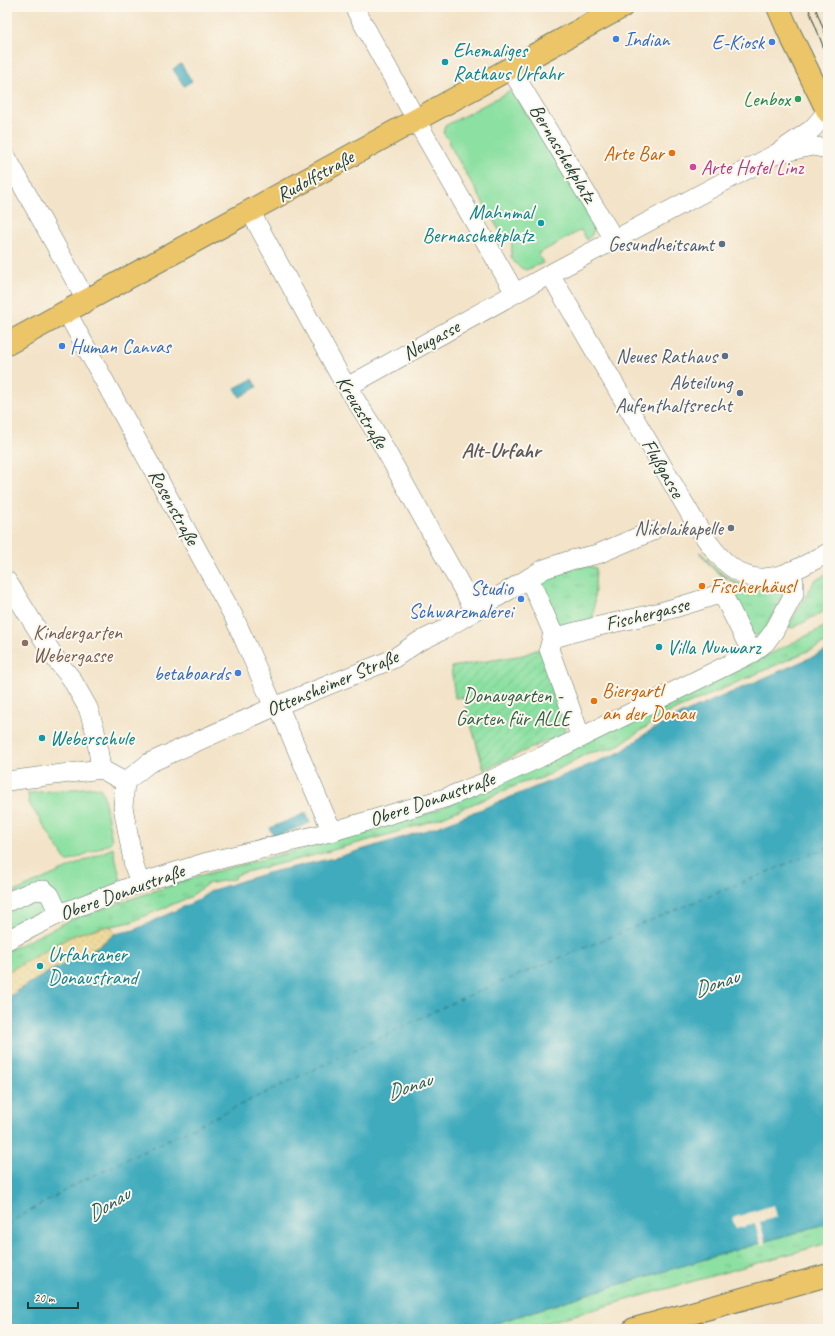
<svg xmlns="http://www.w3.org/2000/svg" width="835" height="1336" font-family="Caveat,sans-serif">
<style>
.grass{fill:url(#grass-tufts);stroke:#568e6b}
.sand{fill:url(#sand-dots);stroke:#868c69}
.park{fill:#8ce0a2;stroke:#568e6b}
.garden{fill:url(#garden-furrows);stroke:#568e6b}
.water{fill:#3fabbd;stroke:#2f7478}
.pier{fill:#f3e3c8}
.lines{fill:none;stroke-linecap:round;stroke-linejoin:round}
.ferry{stroke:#295e5d;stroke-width:1;stroke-dasharray:5 4;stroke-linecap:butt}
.minor-casing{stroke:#697768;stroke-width:20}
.major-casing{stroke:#697768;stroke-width:24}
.minor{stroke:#fff;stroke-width:19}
.major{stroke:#ecc569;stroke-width:22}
.tram{stroke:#1f3d34;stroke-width:1}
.shop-dot{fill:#3f7fe0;stroke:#fbf7ec;stroke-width:1.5}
.culture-dot{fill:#0f9aa8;stroke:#fbf7ec;stroke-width:1.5}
.leisure-dot{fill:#2e9e5b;stroke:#fbf7ec;stroke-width:1.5}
.food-dot{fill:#e8710a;stroke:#fbf7ec;stroke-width:1.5}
.hotel-dot{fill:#d1479c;stroke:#fbf7ec;stroke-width:1.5}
.service-dot{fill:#5c6f8a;stroke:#fbf7ec;stroke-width:1.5}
.worship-dot{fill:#6b7280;stroke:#fbf7ec;stroke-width:1.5}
.education-dot{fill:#8d6e63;stroke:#fbf7ec;stroke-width:1.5}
.labels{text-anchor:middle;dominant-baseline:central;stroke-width:4;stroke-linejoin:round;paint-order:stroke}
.shop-label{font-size:20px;fill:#366cbe;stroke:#fbf7ec;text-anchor:end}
.culture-label{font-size:20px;fill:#0d838f;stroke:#fbf7ec;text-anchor:start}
.leisure-label{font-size:20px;fill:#27864d;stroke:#fbf7ec;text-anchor:end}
.street-label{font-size:20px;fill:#1f3d34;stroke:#fbf7ec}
.food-label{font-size:20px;fill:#c56008;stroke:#fbf7ec;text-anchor:start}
.hotel-label{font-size:20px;fill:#b23c85;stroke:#fbf7ec;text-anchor:start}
.service-label{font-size:20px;fill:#4e5e75;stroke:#fbf7ec;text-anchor:end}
.worship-label{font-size:20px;fill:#5b616d;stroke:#fbf7ec;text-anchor:end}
.education-label{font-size:20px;fill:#785e54;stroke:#fbf7ec;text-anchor:start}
.park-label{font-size:20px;fill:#355e4a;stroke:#fbf7ec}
.neighbourhood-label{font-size:21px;font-weight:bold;fill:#605a60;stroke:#fbf7ec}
.water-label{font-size:21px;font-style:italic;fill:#295e5d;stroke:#fbf7ec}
</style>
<defs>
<pattern id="grass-tufts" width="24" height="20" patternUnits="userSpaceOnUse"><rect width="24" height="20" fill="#8ce0a2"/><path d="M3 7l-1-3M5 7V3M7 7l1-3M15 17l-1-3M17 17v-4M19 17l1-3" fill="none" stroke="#78c18c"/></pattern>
<pattern id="sand-dots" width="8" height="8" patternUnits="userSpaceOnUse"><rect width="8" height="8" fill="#eeda9e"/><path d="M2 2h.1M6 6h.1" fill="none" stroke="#ccbc89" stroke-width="1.8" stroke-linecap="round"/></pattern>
<pattern id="garden-furrows" width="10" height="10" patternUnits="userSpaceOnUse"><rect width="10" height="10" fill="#8ce0a2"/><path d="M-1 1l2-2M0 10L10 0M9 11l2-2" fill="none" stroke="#78c18c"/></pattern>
</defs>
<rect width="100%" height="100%" fill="#fbf7ec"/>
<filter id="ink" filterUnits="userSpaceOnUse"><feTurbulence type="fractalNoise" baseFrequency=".025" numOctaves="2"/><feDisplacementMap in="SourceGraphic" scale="8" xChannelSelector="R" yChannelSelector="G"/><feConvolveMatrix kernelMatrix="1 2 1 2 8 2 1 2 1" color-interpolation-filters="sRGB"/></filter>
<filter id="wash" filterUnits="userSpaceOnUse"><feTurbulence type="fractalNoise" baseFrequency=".012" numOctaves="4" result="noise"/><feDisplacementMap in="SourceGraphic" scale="16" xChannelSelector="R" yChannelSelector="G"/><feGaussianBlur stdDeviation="0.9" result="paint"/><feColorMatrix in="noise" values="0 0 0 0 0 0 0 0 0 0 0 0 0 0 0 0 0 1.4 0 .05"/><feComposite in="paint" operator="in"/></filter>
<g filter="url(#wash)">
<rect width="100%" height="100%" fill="#f3e3c8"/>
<!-- grass -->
<g class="grass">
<path d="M699 552C704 554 709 563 714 567 737 587 754 591 783 589L785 592 762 634 753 636 737 602 736 596 739 586 715 571Z"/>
<polygon points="589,566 596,568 593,623 557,630 539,582 559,571"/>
<polygon points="828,574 828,609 793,628 788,627 815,580"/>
<polygon points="828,625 828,642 666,714 614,748 588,753 542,778 522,783 440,818 394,833 319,854 238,874 234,879 207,884 190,897 131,922 87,931 72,936 7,972 7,951 73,919 198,876 362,833 435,811 748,665"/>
<polygon points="828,1223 828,1243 525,1329 478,1329 594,1292"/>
</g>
<!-- sand -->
<path class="sand" d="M110 926 115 934C82 959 41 973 7 998V972L72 936 87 931Z"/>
<!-- park -->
<g class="park">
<path d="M512 90 593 221C594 229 594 235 587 240L581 230 538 254 543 263 526 270 519 267 511 258 512 243 499 230 449 144 450 141 443 133 445 126Z"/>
<polygon points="95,787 101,789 103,793 112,840 109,844 67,862 29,803 28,793"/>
<polygon points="113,848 121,881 7,946 7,895"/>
</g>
<!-- garden -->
<path class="garden" d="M541 648C548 667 569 716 564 734 563 738 559 741 556 744L548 740 484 770 463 697 455 698 451 667 523 655Z"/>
<!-- water -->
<g class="water">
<polygon points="181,64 192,81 184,86 173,69"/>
<polygon points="252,379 257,387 240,397 235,388"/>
<polygon points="828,650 828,1223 594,1292 478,1329 7,1329 7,998 45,974 101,945 115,934 134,930 194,902 213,890 267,873 338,857 440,826 621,752 648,732 673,718"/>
<polygon points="306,813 310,823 274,837 270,828"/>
</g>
<!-- pier -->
<polygon class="pier" points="774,1205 777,1217 760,1222 766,1244 761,1245 755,1224 736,1229 732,1218"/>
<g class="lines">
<!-- ferry -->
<polyline class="ferry" points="7,1224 80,1182 456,1001 828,847"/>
</g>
</g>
<g filter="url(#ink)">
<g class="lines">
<!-- minor casing -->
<g class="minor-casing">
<g id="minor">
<polyline points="354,7 424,134 515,293"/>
<polyline points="510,68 614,239"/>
<polyline points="785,152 812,146 828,149"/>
<polyline points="7,158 86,300"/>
<polyline points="250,211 339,374 372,426 475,611"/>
<path d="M550 274 695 522C709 545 731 579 762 578 785 578 808 563 828 553"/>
<polyline points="66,311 234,617 274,707"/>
<polyline points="347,387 550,274 776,154 812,129 822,118 826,108"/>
<polyline points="529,578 553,633 549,649 581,738"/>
<polyline points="7,581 57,661 71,678 88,708 95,730 101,769"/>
<path d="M552 639C584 628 616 623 648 615 673 609 698 601 722 593L752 653"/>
<polyline points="278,705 327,820 334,831"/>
<polyline points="7,781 101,769 125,782"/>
<polyline points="140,883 134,866 123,807 125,782 149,763 274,707 393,659 418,642 443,630 544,569 571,560 598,554 652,531"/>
<polyline points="7,902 33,891 44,890 50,895 59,914"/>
<polyline points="7,940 59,914 140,883 204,863 334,831 445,798 493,779 539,758 752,653 765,643 774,631 794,594 794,582 790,571"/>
</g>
</g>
<!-- major casing -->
<g class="major-casing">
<g id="major">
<polyline points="778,7 788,30 828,112"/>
<polyline points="7,344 622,7"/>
<polyline points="634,1329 828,1275"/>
</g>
</g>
<!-- minor -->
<use href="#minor" class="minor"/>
<!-- major -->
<use href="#major" class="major"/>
<!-- tram -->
<g class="tram">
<polyline points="808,7 828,59"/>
<polyline points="815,7 828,41"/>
</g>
</g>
</g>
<!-- markers -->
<g class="shop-dot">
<circle cx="616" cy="39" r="4"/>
<circle cx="772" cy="42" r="4"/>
<circle cx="62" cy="346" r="4"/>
<circle cx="521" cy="599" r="4"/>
<circle cx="238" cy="673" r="4"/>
</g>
<g class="culture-dot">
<circle cx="445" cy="62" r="4"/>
<circle cx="541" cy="223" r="4"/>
<circle cx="659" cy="647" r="4"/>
<circle cx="42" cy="738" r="4"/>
<circle cx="40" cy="966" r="4"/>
</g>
<circle class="leisure-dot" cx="798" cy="99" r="4"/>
<g class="food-dot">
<circle cx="672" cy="153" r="4"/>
<circle cx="702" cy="586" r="4"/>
<circle cx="594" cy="701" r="4"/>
</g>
<circle class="hotel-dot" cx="693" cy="167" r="4"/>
<g class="service-dot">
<circle cx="722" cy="244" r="4"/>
<circle cx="725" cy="356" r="4"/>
<circle cx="740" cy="393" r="4"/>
</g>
<circle class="worship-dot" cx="731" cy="528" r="4"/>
<circle class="education-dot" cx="25" cy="643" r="4"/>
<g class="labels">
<!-- shop labels -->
<g class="shop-label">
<text x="624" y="39" text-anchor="start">Indian</text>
<text x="764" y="42">E-Kiosk</text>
<text x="70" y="346" text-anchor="start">Human Canvas</text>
<text x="513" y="588">Studio<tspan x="513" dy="23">Schwarzmalerei</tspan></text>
<text x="230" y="673">betaboards</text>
</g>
<!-- culture labels -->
<g class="culture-label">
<text x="453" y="50">Ehemaliges<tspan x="453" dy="23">Rathaus Urfahr</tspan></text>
<text x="533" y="212" text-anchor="end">Mahnmal<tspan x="533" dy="23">Bernaschekplatz</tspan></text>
<text x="667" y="647">Villa Nunwarz</text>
<text x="50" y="738">Weberschule</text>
<text x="48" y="954">Urfahraner<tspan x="48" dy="23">Donaustrand</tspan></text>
</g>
<!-- leisure labels -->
<g class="leisure-label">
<text x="790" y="99">Lenbox</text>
</g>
<!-- street labels -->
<g class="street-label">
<text transform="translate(563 153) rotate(59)">Bernaschekplatz</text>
<text transform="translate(315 176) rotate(-29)">Rudolfstraße</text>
<text transform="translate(431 340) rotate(-29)">Neugasse</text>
<text transform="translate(362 412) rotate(59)">Kreuzstraße</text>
<text transform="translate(663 468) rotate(60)">Flußgasse</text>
<text transform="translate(174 507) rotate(61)">Rosenstraße</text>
<text transform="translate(647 614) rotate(-14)">Fischergasse</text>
<text transform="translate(332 683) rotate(-23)">Ottensheimer Straße</text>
<text transform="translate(432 799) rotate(-19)">Obere Donaustraße</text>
<text transform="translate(122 892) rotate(-20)">Obere Donaustraße</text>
</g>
<!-- food labels -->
<g class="food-label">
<text x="664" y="153" text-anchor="end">Arte Bar</text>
<text x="710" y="586">Fischerhäusl</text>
<text x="602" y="690">Biergartl<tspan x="602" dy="23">an der Donau</tspan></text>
</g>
<!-- hotel labels -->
<g class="hotel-label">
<text x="701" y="167">Arte Hotel Linz</text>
</g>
<!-- service labels -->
<g class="service-label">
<text x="714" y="244">Gesundheitsamt</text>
<text x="717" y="356">Neues Rathaus</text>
<text x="732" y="382">Abteilung<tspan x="732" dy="23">Aufenthaltsrecht</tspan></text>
</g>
<!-- worship labels -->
<g class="worship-label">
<text x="723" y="528">Nikolaikapelle</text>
</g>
<!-- education labels -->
<g class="education-label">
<text x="33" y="632">Kindergarten<tspan x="33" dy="23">Webergasse</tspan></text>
</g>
<!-- park labels -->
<g class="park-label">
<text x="513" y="695">Donaugarten -<tspan x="513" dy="23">Garten für ALLE</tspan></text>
</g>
<!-- neighbourhood labels -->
<g class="neighbourhood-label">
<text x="501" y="450">Alt-Urfahr</text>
</g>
<!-- water labels -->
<g class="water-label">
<text transform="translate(716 983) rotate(-19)">Donau</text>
<text transform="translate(409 1086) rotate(-19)">Donau</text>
<text transform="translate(108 1204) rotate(-31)">Donau</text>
</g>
</g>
<!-- margin -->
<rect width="835" height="1336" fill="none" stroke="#fbf7ec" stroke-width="24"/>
<!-- scale -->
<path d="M28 1302v6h50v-6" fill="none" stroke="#1f3d34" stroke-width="2"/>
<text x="34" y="1302" font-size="12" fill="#1f3d34" stroke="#fbf7ec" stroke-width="3" paint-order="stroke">20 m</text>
</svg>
